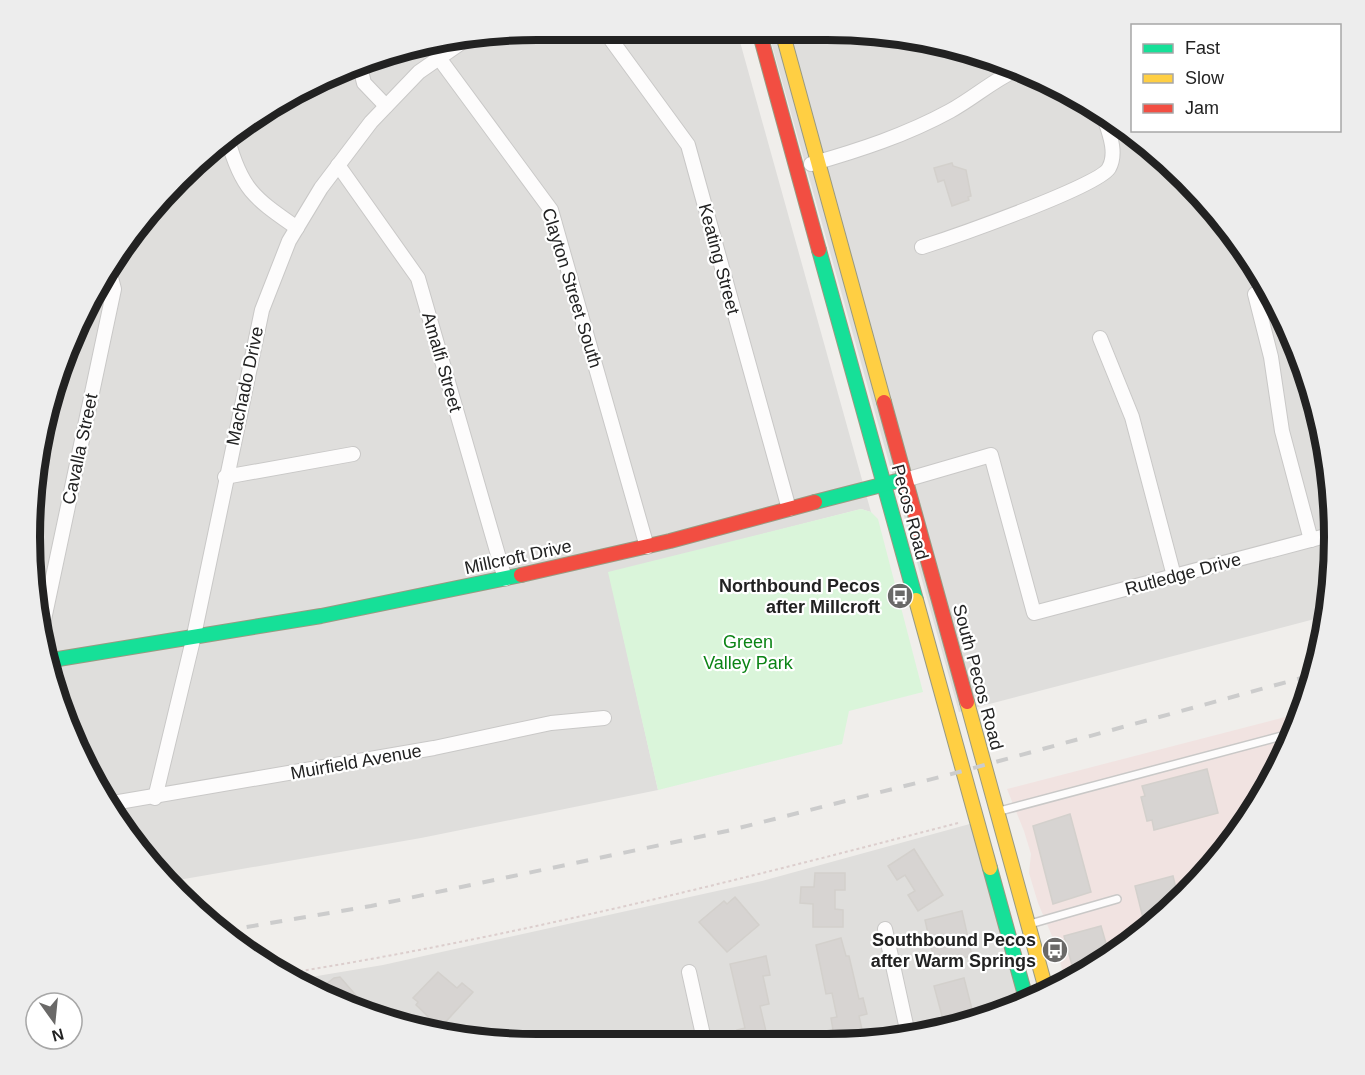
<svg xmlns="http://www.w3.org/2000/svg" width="1365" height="1075" font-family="Helvetica,sans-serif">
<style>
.residential{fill:#dfdedc}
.commercial{fill:#f1e3e1}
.park{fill:#daf5da}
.building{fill:#d7d4d2;stroke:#d3d0cc;stroke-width:1.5}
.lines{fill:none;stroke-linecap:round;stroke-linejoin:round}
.lane-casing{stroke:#c9c8c7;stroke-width:10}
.street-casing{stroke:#c9c8c7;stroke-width:16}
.fast-casing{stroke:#999a82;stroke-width:16}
.slow-casing{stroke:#999a82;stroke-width:16}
.jam-casing{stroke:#999a82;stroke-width:16}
.path{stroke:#dccecd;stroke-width:2;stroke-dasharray:3 3;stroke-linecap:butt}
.lane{stroke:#fdfcfc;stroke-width:7}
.street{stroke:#fdfcfc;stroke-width:14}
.fast{stroke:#16e098;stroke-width:14}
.slow{stroke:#ffcf43;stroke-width:14}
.jam{stroke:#f24e42;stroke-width:14}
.rail{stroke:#ccc;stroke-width:4;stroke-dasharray:12 12;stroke-linecap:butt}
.labels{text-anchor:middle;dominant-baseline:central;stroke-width:4.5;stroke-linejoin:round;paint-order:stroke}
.street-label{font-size:18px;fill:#222;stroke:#fff}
.poi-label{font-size:18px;font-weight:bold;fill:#222;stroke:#fff;text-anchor:end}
.park-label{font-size:18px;fill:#0c8416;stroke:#fff}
.rim{fill:none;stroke:#222;stroke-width:8}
</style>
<rect width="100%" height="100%" fill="#f0eeeb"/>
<!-- residential -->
<g class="residential">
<polygon points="538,30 737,31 871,512 861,509 609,573 658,790 421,838 167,882 156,872 98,791 47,669 30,537 47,406 98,283 179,178 284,98 406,47"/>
<polygon points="768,31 860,31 991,57 1081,98 1162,156 1267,284 1308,375 1331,472 1334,571 1326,616 959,712"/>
<polygon points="977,822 1027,1002 990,1018 861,1044 537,1045 439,1035 343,1006 293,980 383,965 762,881"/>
</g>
<!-- commercial -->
<polygon class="commercial" points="1301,713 1283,762 1230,847 1162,919 1081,977 1066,984 1055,943 1038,903 1029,873 1031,854 1024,831 1007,789"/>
<!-- park -->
<polygon class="park" points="861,509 871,512 878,519 923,692 849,711 842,744 658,790 608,572"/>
<!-- building -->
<g class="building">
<polygon points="952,163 953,166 966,170 971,196 968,197 969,200 952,206 944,180 938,182 934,168"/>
<polygon points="1207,769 1218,813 1154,830 1152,820 1147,821 1141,797 1145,796 1142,786"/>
<polygon points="1070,814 1091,892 1053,904 1033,826"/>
<polygon points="914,849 943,895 918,911 908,895 915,891 905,875 897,880 888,866"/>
<polygon points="815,873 845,873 845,890 835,890 835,909 843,910 843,927 813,927 813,904 800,903 801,887 814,887"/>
<polygon points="1173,876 1179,901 1162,919 1146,930 1135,886"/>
<polygon points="735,897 759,925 727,952 699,922 724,901 727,904"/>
<polygon points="962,911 972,956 935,965 925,920"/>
<polygon points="1101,926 1110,957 1076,980 1064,936"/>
<polygon points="841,938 846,956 849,956 859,999 863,998 867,1014 859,1016 865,1043 826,1044 824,1032 833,1030 831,1018 837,1017 832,993 826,994 816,945"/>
<polygon points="766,956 770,975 763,976 769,1004 760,1006 769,1044 740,1044 737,1030 745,1028 730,964"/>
<polygon points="438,972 457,988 462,983 473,992 440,1028 416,1005 418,1002 413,998"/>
<polygon points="340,977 373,1015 343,1006 316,992 334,978"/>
<polygon points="964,978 975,1021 945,1027 934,986"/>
</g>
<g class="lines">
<!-- lane casing -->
<g class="lane-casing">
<g id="lane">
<polyline points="1000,811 1293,733"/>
<polyline points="1030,924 1117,899"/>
</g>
</g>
<!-- street casing -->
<g class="street-casing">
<g id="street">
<polyline points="604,30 688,145 789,509"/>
<polyline points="439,58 551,210 647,547"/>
<polyline points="360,67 364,83 386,106"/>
<path d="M228 140C242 191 256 199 297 228"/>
<path d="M811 164C860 150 906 135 950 111 974 98 993 80 1018 69"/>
<polyline points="338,165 418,278 505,579"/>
<path d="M922 247C950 238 1100 186 1109 168 1118 152 1108 130 1103 114"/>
<polyline points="1255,294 1271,357 1282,431 1311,540"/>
<polyline points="1100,338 1132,417 1174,576"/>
<polyline points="225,477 353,454"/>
<polyline points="905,480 991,455 1034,613 1333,534"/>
<polyline points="42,629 114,289 109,270"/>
<polyline points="155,798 193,640 262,310 289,241 321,188 371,122 419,72 465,40"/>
<polyline points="107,804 434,748 551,723 604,718"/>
<polyline points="885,929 908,1034"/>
<polyline points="689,972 705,1044"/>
<polyline points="499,1037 499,1041"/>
</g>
</g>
<!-- fast casing -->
<g class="fast-casing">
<g id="fast">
<polyline points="819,250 916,600"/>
<polyline points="815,502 897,481"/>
<polyline points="46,661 321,616 521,575"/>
<polyline points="990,868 1027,1002"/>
</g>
</g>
<!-- slow casing -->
<g class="slow-casing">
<g id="slow">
<polyline points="782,31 884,402"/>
<polyline points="916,600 990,868"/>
<polyline points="967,702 1047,993"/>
</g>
</g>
<!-- jam casing -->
<g class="jam-casing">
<g id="jam">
<polyline points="759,31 819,250"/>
<polyline points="884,402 967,702"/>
<polyline points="521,575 670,541 815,502"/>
</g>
</g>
<!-- path -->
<path class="path" d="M282 974C511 938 735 881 958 823"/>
<!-- lane -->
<use href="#lane" class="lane"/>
<!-- street -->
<use href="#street" class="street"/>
<!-- fast -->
<use href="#fast" class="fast"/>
<!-- slow -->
<use href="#slow" class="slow"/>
<!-- jam -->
<use href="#jam" class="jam"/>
<!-- rail -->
<polyline class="rail" points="223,931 371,906 727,831 948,775 1316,674"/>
</g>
<!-- icons -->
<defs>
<g id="bus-disc" transform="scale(1.35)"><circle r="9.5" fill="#6a6968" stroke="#fff"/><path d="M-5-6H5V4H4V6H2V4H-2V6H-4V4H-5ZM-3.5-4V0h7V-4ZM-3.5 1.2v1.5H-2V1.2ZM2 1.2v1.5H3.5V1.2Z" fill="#fff"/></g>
</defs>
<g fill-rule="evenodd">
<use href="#bus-disc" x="900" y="596"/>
<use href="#bus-disc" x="1055" y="950"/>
</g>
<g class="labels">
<!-- street labels -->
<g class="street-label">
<text transform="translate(719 259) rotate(75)">Keating Street</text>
<text transform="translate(572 288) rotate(73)">Clayton Street South</text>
<text transform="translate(442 362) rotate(74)">Amalfi Street</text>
<text transform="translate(245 386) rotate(-78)">Machado Drive</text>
<text transform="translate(80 449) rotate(-78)">Cavalla Street</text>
<text transform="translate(910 512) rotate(75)">Pecos Road</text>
<text transform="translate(518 557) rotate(-12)">Millcroft Drive</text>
<text transform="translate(1183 574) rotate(-15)">Rutledge Drive</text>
<text transform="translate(978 677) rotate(75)">South Pecos Road</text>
<text transform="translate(356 762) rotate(-10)">Muirfield Avenue</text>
</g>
<!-- poi labels -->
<g class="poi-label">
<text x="880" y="586">Northbound Pecos<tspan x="880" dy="21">after Millcroft</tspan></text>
<text x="1036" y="940">Southbound Pecos<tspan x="1036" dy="21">after Warm Springs</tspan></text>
</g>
<!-- park labels -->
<g class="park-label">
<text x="748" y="642">Green<tspan x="748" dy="21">Valley Park</tspan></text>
</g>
</g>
<!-- crop -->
<path d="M0 0H1365V1075H0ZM537 40H827A497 497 0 0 1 1324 537V537A497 497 0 0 1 827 1034H537A497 497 0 0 1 40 537V537A497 497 0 0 1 537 40Z" fill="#ededed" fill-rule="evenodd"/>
<path class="rim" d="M537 40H827A497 497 0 0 1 1324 537V537A497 497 0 0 1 827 1034H537A497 497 0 0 1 40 537V537A497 497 0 0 1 537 40Z"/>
<!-- legend -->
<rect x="1131" y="24" width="210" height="108" fill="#ffffff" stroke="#a7a7a7" stroke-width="1.5"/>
<rect x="1143" y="44" width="30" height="9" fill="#16e098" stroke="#a7a7a7" stroke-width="1.5"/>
<text x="1185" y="54" font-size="18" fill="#222222">Fast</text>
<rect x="1143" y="74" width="30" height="9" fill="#ffcf43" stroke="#a7a7a7" stroke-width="1.5"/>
<text x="1185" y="84" font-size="18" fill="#222222">Slow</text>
<rect x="1143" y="104" width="30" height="9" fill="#f24e42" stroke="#a7a7a7" stroke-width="1.5"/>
<text x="1185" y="114" font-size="18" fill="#222222">Jam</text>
<!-- north arrow -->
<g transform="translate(54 1021) rotate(165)"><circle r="28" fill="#ffffff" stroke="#a7a7a7" stroke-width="1.5"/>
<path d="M0-4.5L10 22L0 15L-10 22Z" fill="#6a6968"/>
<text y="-9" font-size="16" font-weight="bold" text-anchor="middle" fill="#222222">N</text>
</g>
</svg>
